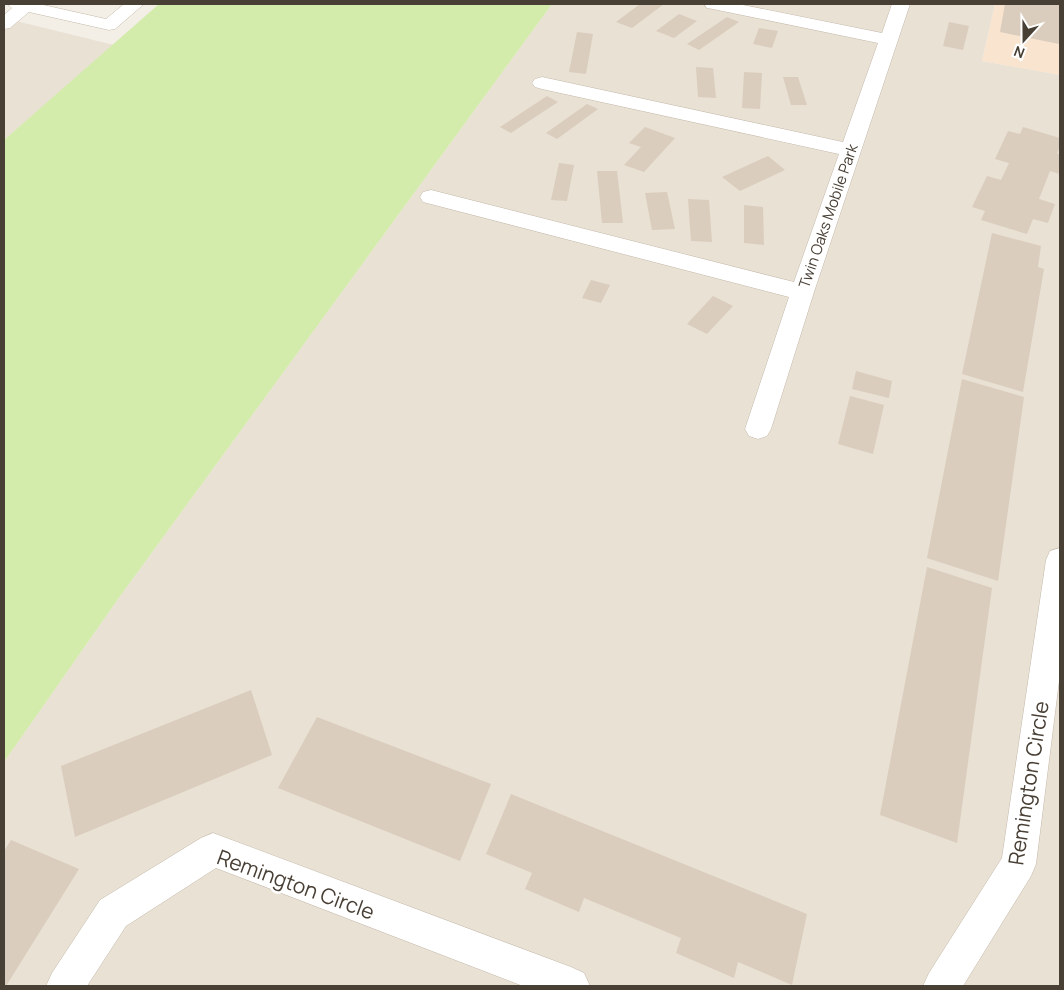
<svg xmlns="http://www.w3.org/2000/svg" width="1064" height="990" font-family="Manrope,sans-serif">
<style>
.residential{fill:#e9e1d4}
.commercial{fill:#f8e4cf}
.green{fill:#d3ecab}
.building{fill:#dacdbd}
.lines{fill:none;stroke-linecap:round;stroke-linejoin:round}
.minor-casing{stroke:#c4b9ab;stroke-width:1}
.minor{fill:#fff;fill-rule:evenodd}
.labels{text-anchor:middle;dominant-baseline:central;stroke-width:5;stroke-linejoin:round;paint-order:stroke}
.far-street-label{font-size:15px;fill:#483f35;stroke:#fff}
.near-street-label{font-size:21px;fill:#483f35;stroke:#fff}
</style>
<rect width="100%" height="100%" fill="#f4efe6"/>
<!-- residential -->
<g class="residential">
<polygon points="552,4 995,4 982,61 1060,75 1060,986 4,986 4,762 118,599"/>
<polygon points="4,18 114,45 4,140"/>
</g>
<!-- commercial -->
<polygon class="commercial" points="995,4 1060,4 1060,75 982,61"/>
<!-- green -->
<polygon class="green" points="159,4 552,4 118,599 4,762 4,140"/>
<!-- building -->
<g class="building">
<polygon points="640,4 664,4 632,28 616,22"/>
<polygon points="1005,4 1060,4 1059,44 1000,32"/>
<polygon points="679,14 697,21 674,38 656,31"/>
<polygon points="727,17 739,22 699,50 687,44"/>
<polygon points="949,22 969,26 963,50 943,46"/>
<polygon points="759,28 778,31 772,48 753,44"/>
<polygon points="577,32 593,34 586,74 569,72"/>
<polygon points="696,67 713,68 716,98 698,97"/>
<polygon points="744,72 762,73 760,109 742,108"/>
<polygon points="783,77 798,77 807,105 791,105"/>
<polygon points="547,96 558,102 511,133 500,127"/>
<polygon points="587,104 598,109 557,139 546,133"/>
<polygon points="645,127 675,138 644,172 624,165 641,147 629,143"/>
<polygon points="1023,127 1060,138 1060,146 1057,154 1060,154 1060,174 1050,171 1039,199 1055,204 1048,223 1033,219 1027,234 981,220 985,211 972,207 987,176 1001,180 1009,163 995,159 1008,131 1020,134"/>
<polygon points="768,156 785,170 740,191 722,177"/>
<polygon points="559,163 574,165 567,201 551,200"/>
<polygon points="597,171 617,171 623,223 602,223"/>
<polygon points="667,192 675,229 652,230 645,193"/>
<polygon points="688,199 709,200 712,242 691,241"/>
<polygon points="744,205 763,207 764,245 744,243"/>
<polygon points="992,233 1041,246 1038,267 1044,269 1023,392 962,374"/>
<polygon points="591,280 610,285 601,303 582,298"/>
<polygon points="713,296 733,306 707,334 687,324"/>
<polygon points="856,371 892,381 889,398 852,389"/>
<polygon points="962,379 1024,397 998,581 927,558"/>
<polygon points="850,396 884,405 873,454 838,444"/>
<polygon points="927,567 992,588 957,843 880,815"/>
<polygon points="251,690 272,755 75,837 61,766"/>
<polygon points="317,717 491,784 460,861 278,788"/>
<polygon points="511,794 807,914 792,985 738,962 734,978 676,953 681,938 584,898 579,912 525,889 532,873 486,854"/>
<polygon points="11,840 79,869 6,986 4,986 4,851"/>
</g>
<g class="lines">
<!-- minor casing -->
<g class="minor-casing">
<g id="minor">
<polygon points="7,4 39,4 106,19 124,4 144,4 115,29 109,30 29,12 10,28 4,29 4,15 12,8"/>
<polygon points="704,4 738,4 882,33 892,4 910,4 814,292 771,429 767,436 758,439 749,436 745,429 789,297 423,202 420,197 423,192 431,190 794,282 839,154 542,89 535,87 532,83 535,79 542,77 843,142 878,43 713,9 707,8"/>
<polygon points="1060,548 1060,673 1036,864 1031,876 963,986 923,986 929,973 1002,858 1046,560 1050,551"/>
<polygon points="213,833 571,967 584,973 590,986 523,986 216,868 126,926 87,986 46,986 52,973 100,900 201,838"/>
</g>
</g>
<!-- minor -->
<use href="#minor" class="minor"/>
</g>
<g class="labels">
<!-- far-street labels -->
<g class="far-street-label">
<text transform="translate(828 216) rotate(-71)">Twin Oaks Mobile Park</text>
</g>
<!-- near-street labels -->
<g class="near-street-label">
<text transform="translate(1028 783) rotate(-81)">Remington Circle</text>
<text transform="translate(296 884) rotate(20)">Remington Circle</text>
</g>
</g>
<!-- border -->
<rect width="1064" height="990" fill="none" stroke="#483f35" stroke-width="10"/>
<!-- north arrow -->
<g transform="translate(1024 40) rotate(201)" stroke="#ffffff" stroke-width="4" paint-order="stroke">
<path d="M0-4L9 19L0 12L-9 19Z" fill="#483f35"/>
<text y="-8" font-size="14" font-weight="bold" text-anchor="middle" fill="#483f35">N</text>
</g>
</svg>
